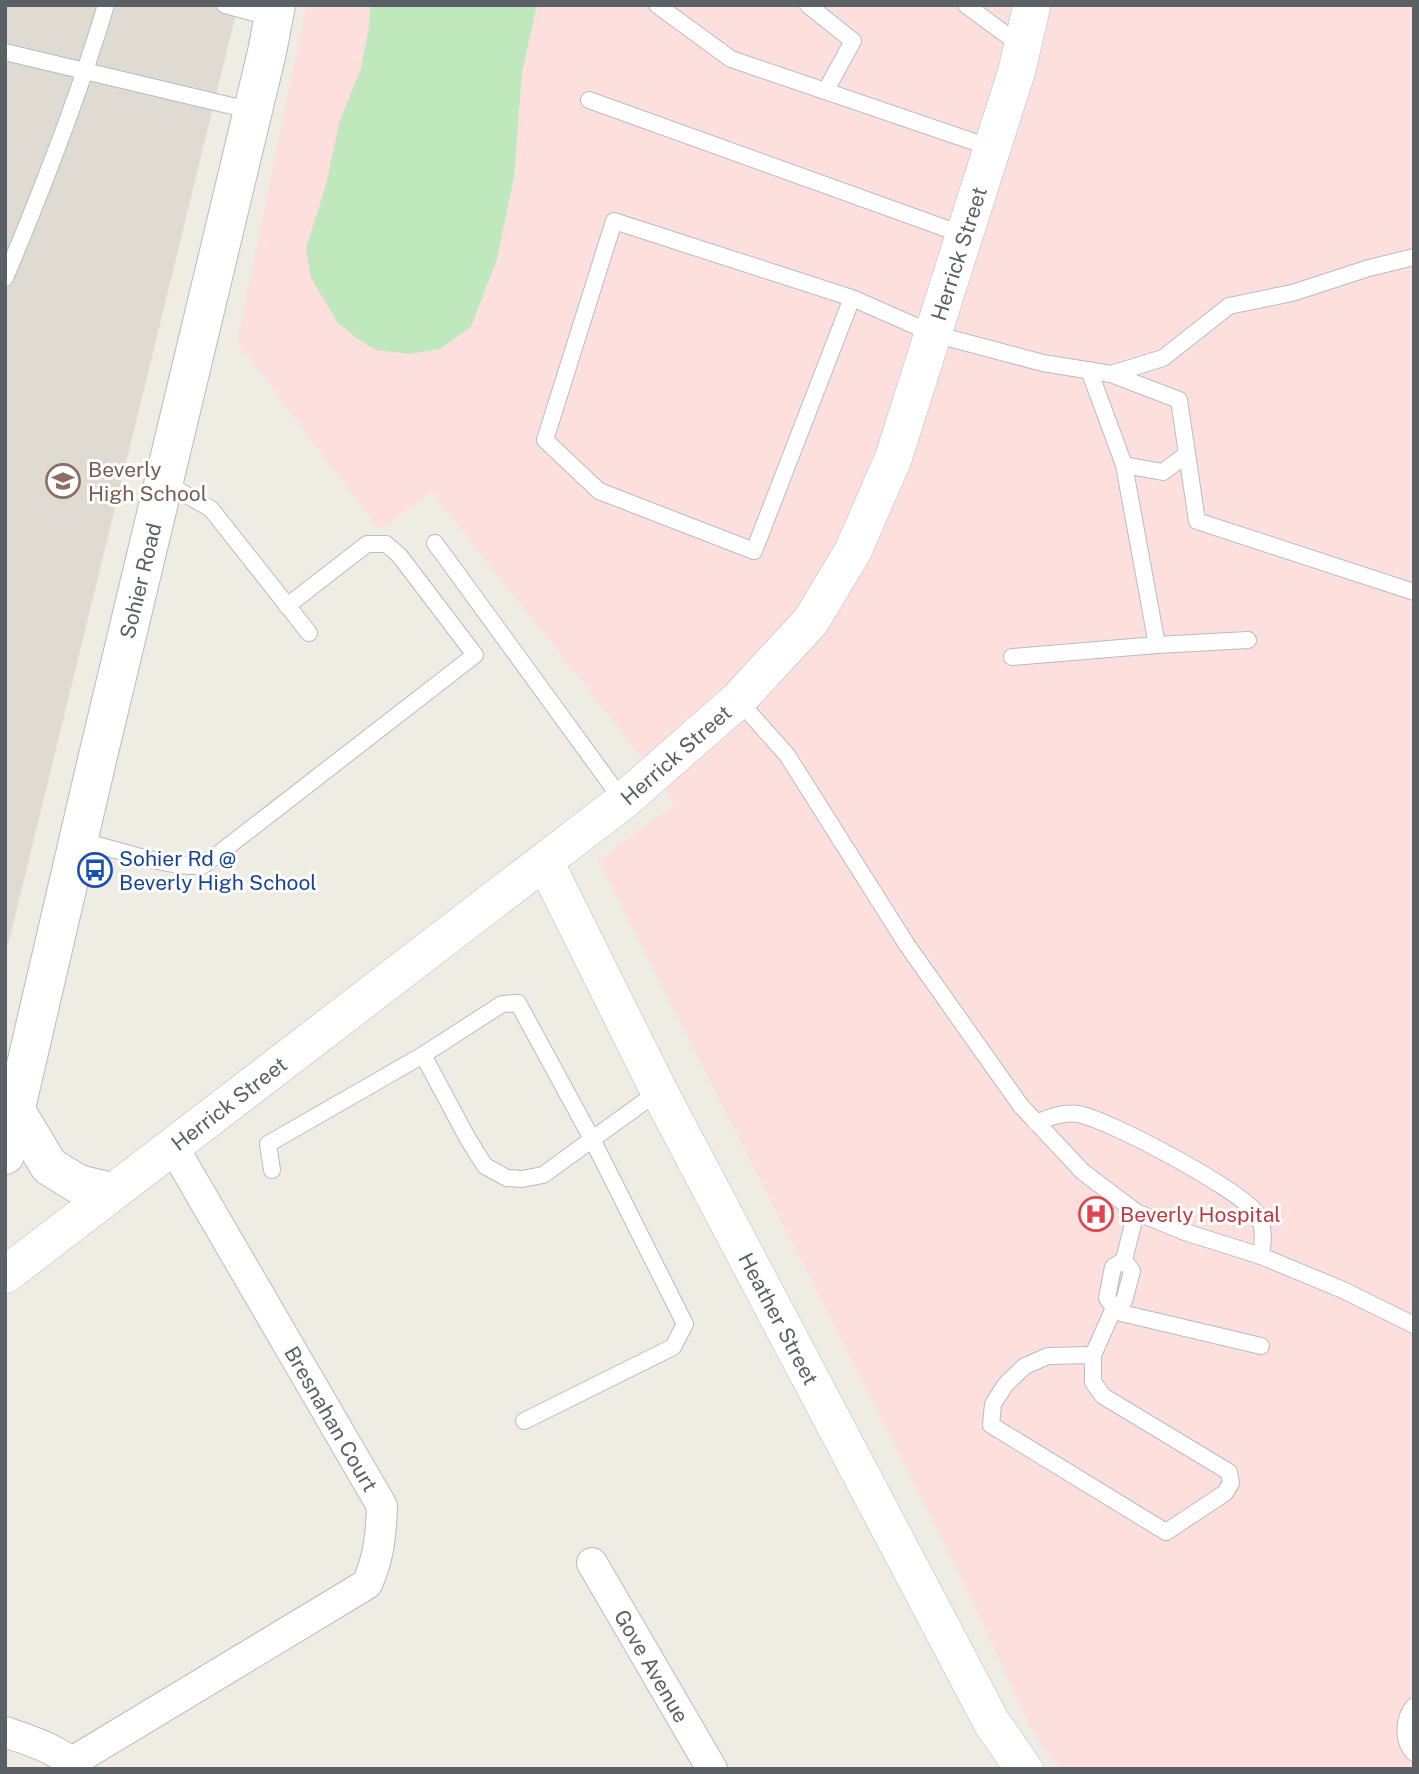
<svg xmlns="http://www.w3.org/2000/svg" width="1419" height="1774" font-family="'Public Sans',sans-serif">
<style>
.education{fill:#dfdbd2}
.medical{fill:#fde0de}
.green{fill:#bfe8bd}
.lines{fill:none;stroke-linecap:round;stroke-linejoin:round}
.service-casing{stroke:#b8bbc0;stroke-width:18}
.minor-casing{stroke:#b8bbc0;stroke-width:32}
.tertiary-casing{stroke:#b8bbc0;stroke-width:38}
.secondary-casing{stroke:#b7bac0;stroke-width:40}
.service{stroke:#fff;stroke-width:16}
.minor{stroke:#fff;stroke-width:30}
.tertiary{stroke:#fff;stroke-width:37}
.secondary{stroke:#fff;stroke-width:38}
.labels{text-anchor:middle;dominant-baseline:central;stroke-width:6;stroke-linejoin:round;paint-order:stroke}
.street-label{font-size:21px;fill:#5b6065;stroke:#fff}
.education-label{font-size:21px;fill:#785e54;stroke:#fff;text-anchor:start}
.transit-label{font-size:21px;fill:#164399;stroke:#fff;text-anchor:start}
.health-label{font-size:21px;fill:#be3a42;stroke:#fff;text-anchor:start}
</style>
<rect width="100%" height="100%" fill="#efece3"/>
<!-- education -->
<polygon class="education" points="5,5 238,5 5,957"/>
<!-- medical -->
<polygon class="medical" points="306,5 1414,5 1414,1769 1061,1769 1032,1731 957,1568 598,860 675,804 636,750 432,492 380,530 237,342"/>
<!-- green -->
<polygon class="green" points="370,5 537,5 522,72 514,177 497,259 471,327 440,349 410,354 376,350 358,339 337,322 311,278 306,248 326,185 339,123 361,68 369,26"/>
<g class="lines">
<!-- service casing -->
<g class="service-casing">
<g id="service">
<polyline points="225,5 273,18"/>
<polyline points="657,5 731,59 992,148"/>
<polyline points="808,5 853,41 826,90"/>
<polyline points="966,5 1023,47"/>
<polyline points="5,52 253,111"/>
<polyline points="589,100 964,235"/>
<path d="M5 278C43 188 78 98 106 5"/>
<polyline points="852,298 754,551 599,491 545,440 614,221 852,298 934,334 1043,363 1111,374 1163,358 1229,306 1292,293 1369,268 1414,257"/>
<polyline points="1089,370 1124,465 1163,472 1187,454"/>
<polyline points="1111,374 1179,400 1197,521 1414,592"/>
<polyline points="1124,465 1157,645 1248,640"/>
<polyline points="164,482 211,509 309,633"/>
<polyline points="435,543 623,801"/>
<polyline points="1012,657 1157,645"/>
<polyline points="738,700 787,755 907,945 1021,1106 1083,1172 1136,1212 1185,1232 1261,1256 1343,1290 1414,1325"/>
<path d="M79 840C108 847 178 871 204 865L475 655 399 555 386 544H367L287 606"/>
<path d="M1036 1123C1050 1117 1063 1112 1078 1114 1108 1119 1241 1190 1257 1214 1265 1226 1263 1242 1261 1256"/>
<polyline points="272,1170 268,1144 423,1055"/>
<polyline points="1114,1308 1107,1298 1113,1267 1124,1260 1136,1212"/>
<polyline points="1113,1311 1261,1346"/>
<polyline points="1093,1355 1048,1356 1025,1366 1006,1384 993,1404 991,1425 1166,1532 1225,1493 1231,1483 1229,1472 1103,1396 1093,1382 1093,1355 1114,1308 1124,1301 1132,1271 1124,1260"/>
<polyline points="524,1421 673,1347 685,1324 592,1139 518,1003 502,1004 423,1055 468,1139 485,1166 507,1178 522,1179 543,1175 659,1091"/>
<path d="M1414 1706C1403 1719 1402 1741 1414 1753"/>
</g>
</g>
<!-- minor casing -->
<g class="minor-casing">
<g id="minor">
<path id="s1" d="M592 1563 712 1769"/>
<path d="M5 1732C31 1741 59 1749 78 1769"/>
<path d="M72 1762 367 1584C379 1558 381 1534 382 1506L172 1145"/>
</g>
</g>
<!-- tertiary casing -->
<g class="tertiary-casing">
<g id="tertiary">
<path id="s2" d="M545 862 659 1091 992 1723 1024 1769"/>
<path id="s3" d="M5 1275 623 801 738 700 811 621 853 551 893 459 1017 70 1032 5"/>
</g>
</g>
<!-- secondary casing -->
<g class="secondary-casing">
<g id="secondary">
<polyline points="16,1111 49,1166 78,1184 111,1192"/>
<path id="s4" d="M5 1155 97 760 267 52 276 5"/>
</g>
</g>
<!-- service -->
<use href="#service" class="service"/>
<!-- minor -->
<use href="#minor" class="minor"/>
<!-- tertiary -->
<use href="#tertiary" class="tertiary"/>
<!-- secondary -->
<use href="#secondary" class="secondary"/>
</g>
<!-- icons -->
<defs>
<g id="school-ring" transform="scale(1.75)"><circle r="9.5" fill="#fff" stroke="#8d6e63" stroke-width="1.5"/><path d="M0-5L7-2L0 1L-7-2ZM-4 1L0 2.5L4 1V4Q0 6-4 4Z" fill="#8d6e63"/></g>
<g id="bus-ring" transform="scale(1.75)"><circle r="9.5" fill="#fff" stroke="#1a4fb4" stroke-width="1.5"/><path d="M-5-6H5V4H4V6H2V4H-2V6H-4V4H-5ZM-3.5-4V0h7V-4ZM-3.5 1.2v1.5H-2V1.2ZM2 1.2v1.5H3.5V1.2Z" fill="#1a4fb4"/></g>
<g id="hospital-ring" transform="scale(1.75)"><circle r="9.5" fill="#fff" stroke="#e0444e" stroke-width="1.5"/><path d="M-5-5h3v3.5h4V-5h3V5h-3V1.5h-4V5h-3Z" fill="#e0444e"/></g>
</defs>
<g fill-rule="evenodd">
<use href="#school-ring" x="63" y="481"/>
<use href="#bus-ring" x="95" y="870"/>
<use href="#hospital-ring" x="1096" y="1214"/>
</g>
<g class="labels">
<!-- street labels -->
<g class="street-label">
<text stroke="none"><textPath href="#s3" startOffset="1437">Herrick Street</textPath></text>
<text stroke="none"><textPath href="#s4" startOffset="590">Sohier Road</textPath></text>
<text stroke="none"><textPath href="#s3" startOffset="849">Herrick Street</textPath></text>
<text stroke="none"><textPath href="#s3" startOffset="282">Herrick Street</textPath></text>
<text stroke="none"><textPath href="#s2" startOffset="513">Heather Street</textPath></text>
<text transform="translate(331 1419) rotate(60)">Bresnahan Court</text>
<text stroke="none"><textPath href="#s1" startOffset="119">Gove Avenue</textPath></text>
</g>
<!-- education labels -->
<g class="education-label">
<text x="88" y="469">Beverly<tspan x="88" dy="24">High School</tspan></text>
</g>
<!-- transit labels -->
<g class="transit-label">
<text x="119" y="858">Sohier Rd @<tspan x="119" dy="24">Beverly High School</tspan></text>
</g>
<!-- health labels -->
<g class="health-label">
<text x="1120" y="1214">Beverly Hospital</text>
</g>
</g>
<!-- border -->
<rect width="1419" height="1774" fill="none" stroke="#5b6065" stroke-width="14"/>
</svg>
